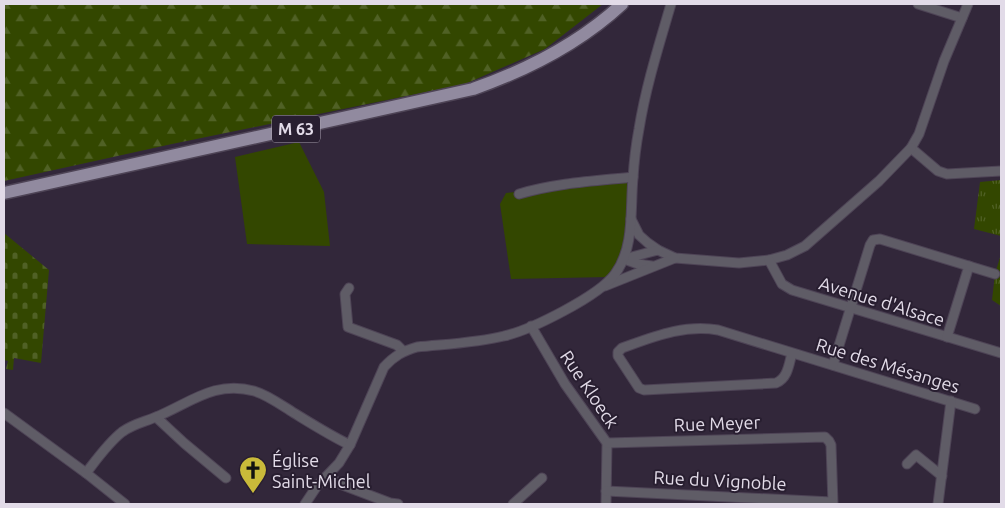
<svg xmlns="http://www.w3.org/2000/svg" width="1005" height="508" font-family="Ubuntu,sans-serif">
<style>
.grass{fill:url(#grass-tufts)}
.forest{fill:url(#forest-firs)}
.cemetery{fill:url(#cemetery-stones)}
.garden{fill:#334700}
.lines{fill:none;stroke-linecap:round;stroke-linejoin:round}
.street-casing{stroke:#4e4456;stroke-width:11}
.primary-casing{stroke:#4e4456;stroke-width:15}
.street{stroke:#5f5c66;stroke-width:9}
.primary{stroke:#918a9f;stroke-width:12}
.labels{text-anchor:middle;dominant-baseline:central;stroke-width:4;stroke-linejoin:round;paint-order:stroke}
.shield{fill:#281e30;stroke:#aaa2b1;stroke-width:1}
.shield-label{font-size:16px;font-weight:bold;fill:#e2dbe8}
.street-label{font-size:18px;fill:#e2dbe8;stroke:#281e30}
.poi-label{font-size:18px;fill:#e2dbe8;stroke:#281e30;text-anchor:start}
</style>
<defs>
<pattern id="grass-tufts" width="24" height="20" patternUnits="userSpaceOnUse" patternTransform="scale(1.25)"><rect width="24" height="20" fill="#334700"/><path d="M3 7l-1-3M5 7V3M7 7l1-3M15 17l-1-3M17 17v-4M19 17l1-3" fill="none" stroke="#506125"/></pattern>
<pattern id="forest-firs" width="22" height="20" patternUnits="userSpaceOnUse" patternTransform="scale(1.25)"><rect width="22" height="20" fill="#334700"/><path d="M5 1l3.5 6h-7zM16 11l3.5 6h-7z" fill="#506125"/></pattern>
<pattern id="cemetery-stones" width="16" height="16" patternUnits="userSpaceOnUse" patternTransform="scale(1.25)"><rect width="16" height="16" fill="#334700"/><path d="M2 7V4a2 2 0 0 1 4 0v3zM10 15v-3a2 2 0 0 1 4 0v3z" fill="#506125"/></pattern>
</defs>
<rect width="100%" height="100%" fill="#32273a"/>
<!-- grass -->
<g class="grass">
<polygon points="1001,180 1001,236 974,229 980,182"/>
<polygon points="1001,254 1001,306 992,300 995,274"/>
</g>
<!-- forest -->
<polygon class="forest" points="4,4 603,4 545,49 465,84 172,144 4,181"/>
<!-- cemetery -->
<polygon class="cemetery" points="4,233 49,270 41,363 14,358 13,370 6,369 8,361 4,360"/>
<!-- garden -->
<g class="garden">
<polygon points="299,142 324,192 330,246 247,244 235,157"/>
<polygon points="628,180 629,220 621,252 609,277 511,279 500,204 506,193"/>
</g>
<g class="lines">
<!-- street casing -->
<g class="street-casing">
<g id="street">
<polyline points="918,4 962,18"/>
<polyline points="968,4 944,61 919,134 911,148 938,171 947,174 1001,171"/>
<path d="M519 194C556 183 595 181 633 177"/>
<polyline points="631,219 639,235 648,243 658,250 675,258 739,263 769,260 787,255 805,246 879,181 911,148"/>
<polyline points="769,260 782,284 792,290 1001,353"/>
<polyline points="652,266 638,264 624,259 658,250"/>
<polyline points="605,286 675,258"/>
<polyline points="349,288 345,294 348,327 397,345 403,351"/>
<polyline points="531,326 565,384 607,443 606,504"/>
<polyline points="947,337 969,266"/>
<path d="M792 353C789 364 788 378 776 383L644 390 639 388 618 356V352L622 348C653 337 684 324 718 330L975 409"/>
<polyline points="833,365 870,245 873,240 880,239 995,274"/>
<polyline points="4,413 86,473"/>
<polyline points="156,417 184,443 226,478"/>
<polyline points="607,443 825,437 829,441 831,445 833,504"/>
<polyline points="907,464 916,455 942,476"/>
<polyline points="327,476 340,484 390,503 398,504"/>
<polyline points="606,491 832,502"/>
<path d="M125 504 86 473C97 459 108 443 122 432 133 424 144 422 156 417 190 403 215 380 254 391 268 395 281 405 294 413 312 424 331 436 350 445"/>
<path d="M305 504 317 486 339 463 350 445 384 367C394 356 403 351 417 347 446 344 476 343 504 336 531 330 599 296 615 274 635 247 630 209 633 178 634 162 636 145 639 129 646 86 659 45 671 4"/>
<polyline points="513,504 542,478"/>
<polyline points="938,504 951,401"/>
</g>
</g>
<!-- primary casing -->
<g class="primary-casing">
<path id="primary" d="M4 193 473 89C527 70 580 43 622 4"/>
</g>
<!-- street -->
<use href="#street" class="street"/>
<!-- primary -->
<use href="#primary" class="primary"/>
</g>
<!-- icons -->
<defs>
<g id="church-pin" transform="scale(1.4375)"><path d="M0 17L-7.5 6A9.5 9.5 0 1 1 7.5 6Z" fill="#c9ba3a" stroke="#281e30"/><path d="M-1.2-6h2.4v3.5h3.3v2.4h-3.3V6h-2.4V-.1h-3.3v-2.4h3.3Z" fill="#111"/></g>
</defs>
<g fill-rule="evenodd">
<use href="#church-pin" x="253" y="470"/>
</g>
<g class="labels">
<!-- shield labels -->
<rect class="shield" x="272" y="115.5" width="48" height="27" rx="4"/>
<g class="shield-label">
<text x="296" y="129">M 63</text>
</g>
<!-- street labels -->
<g class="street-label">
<text transform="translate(882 301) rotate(17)">Avenue d'Alsace</text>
<text transform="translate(888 365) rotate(17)">Rue des Mésanges</text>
<text transform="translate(590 389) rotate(56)">Rue Kloeck</text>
<text transform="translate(717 423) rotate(-2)">Rue Meyer</text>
<text transform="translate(720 480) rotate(3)">Rue du Vignoble</text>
</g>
<!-- poi labels -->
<g class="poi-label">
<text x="272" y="460">Église<tspan x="272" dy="21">Saint-Michel</tspan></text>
</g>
</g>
<!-- border -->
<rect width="1005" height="508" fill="none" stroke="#e2dbe8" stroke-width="10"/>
</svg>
